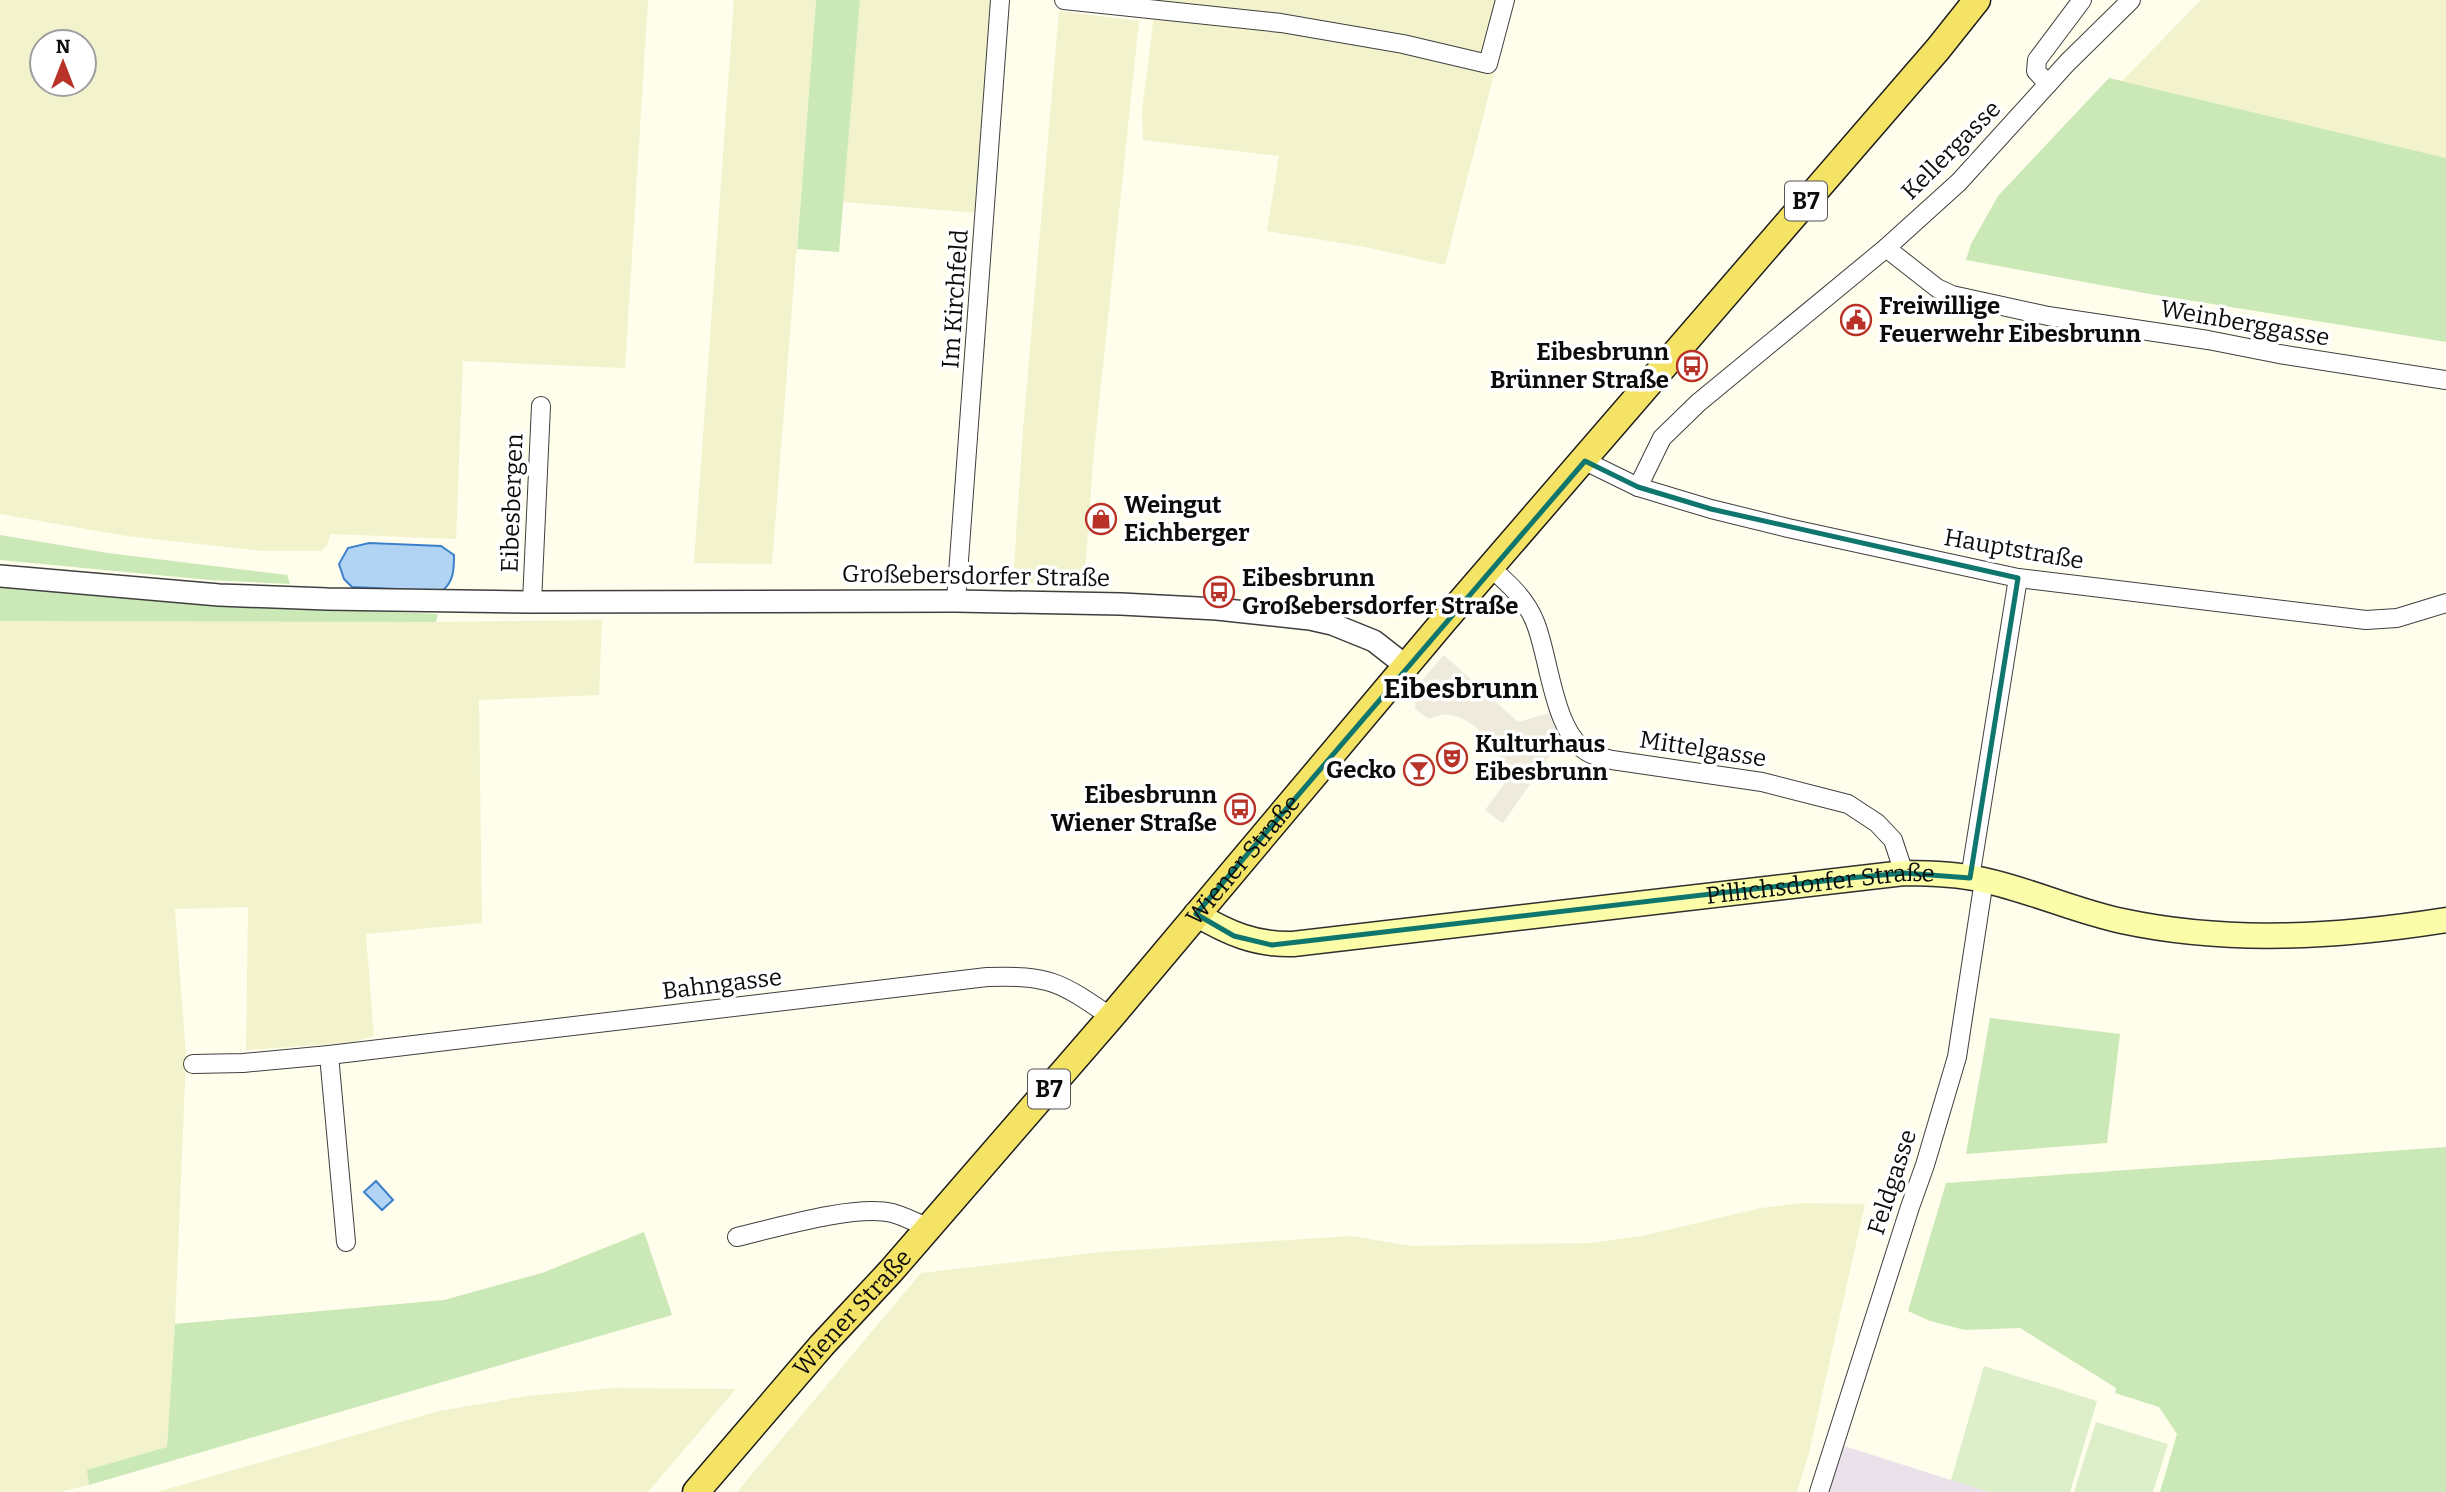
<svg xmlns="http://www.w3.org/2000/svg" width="2446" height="1492" font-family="Bitter,serif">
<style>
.industrial{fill:#ebe1eb}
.farmland{fill:#f2f3cd;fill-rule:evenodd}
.green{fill:#cbe8b7}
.pitch{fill:#ddefc9}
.plaza{fill:#eeebdc}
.water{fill:#b2d4f4;stroke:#3b80ca;stroke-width:2}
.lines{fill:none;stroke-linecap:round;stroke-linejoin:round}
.minor-casing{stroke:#3f3f3f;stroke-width:20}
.tertiary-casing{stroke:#3f3f3f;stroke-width:24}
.secondary-casing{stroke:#2e2e2e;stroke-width:27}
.primary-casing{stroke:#1d1d1d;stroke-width:29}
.minor{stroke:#fff;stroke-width:18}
.tertiary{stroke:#fff;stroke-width:21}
.secondary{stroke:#fcfda9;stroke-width:24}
.primary{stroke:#f5e366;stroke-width:26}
.marked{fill:none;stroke:#0f766e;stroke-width:5;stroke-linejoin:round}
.labels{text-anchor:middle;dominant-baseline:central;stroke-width:7;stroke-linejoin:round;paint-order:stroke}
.shield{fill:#fff;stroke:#555;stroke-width:2}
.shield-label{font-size:23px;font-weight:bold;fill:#0c0c0c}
.street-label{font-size:24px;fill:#0c0c0c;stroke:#fff}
.poi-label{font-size:24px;font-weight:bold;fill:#0c0c0c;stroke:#fff;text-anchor:start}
.quarter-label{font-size:28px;font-weight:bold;fill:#0c0c0c;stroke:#fff}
</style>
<rect width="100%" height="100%" fill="#fffdec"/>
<!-- industrial -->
<polygon class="industrial" points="1844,1446 1951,1480 1990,1492 1829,1492"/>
<!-- farmland -->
<g class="farmland">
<path d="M0 0H648L625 368 463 361 456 539 330 534 328 544 322 551H264L126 536 0 514ZM42 42H84V84H42Z"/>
<polygon points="734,0 816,0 772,564 694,563"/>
<polygon points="860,0 995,0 979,213 843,202"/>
<polygon points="1156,0 1513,0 1445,265 1365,247 1267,231 1279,156 1143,140 1142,110"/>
<polygon points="2201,0 2446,0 2446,158 2122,81"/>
<polygon points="1059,11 1139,21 1094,452 1084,585 1013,582 1023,429"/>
<polygon points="156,620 436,622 602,620 599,695 479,700 482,923 366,934 374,1036 349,1043 246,1050 248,907 175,909 186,1057 175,1324 167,1447 88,1470 89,1485 60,1492 0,1492 0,621"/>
<polygon points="1801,1203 1865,1204 1809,1453 1797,1492 737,1492 921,1273 1101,1252 1351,1236 1411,1246 1591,1243 1642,1236 1761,1208"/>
<polygon points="613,1388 736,1389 648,1492 157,1492 439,1411 528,1396"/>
</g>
<!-- green -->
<g class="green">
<polygon points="816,0 860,0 839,252 797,249"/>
<polygon points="2109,78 2446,158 2446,342 2144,293 1966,260 1971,244 1998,196"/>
<polygon points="0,535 108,553 287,575 290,584 210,580 0,560"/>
<polygon points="0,585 197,603 438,614 436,622 0,621"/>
<polygon points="1990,1018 2120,1034 2107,1143 1966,1154"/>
<polygon points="2446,1147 2446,1492 2160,1492 2177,1434 2159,1407 2115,1393 2116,1388 2020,1328 1965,1330 1930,1321 1908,1311 1946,1183"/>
<polygon points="644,1232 672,1315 89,1485 87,1470 167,1447 175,1324 444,1300 542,1273"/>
</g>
<!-- pitch -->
<g class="pitch">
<polygon points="1984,1366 2097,1401 2070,1492 1990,1492 1951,1480"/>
<polygon points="2096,1422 2168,1444 2153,1492 2074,1492"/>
</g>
<!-- plaza -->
<polygon class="plaza" points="1444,655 1518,722 1560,710 1577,743 1550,756 1503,823 1485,810 1513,772 1475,726 1459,717 1443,714 1429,719 1415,709 1417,686"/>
<!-- water -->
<g class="water">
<path d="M369 543 441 546 454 555C454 568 454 582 442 591L352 587 344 579 339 564 348 548Z"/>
<polygon points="376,1181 393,1200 382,1210 364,1192"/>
</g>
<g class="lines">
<!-- minor casing -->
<g class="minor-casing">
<g id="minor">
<polyline points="1064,0 1281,23 1403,44 1488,64 1505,0"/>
<polyline points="2048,84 2036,71 2037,60 2082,0"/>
<polyline points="1886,248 1937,288 1952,295 2048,316 2208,340 2279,354 2446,380"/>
<polyline points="1585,461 1638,487 1711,509 1788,528 2018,578 2366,620 2397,618 2446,603"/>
<polyline points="1638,487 1662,438 1698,403 1886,248 1959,182 2067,63 2131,0"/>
<path d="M1491 568C1509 584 1526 599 1535 622 1550 658 1553 736 1591 754 1598 757 1606 758 1612 760L1762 782 1848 804 1877 823 1893 840 1904 873"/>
<polyline points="956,601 1000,0"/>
<polyline points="532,602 541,406"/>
<polyline points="1970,878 2018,578"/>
<polyline points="329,1055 346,1242"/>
<path d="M193 1064 243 1063 329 1055 987 977C1050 975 1060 982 1111 1017"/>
<path d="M737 1237C775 1228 856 1204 892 1213 904 1216 916 1223 928 1227"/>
<polyline points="1819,1492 1910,1207 1925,1165 1957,1057 1984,880"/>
</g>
</g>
<!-- tertiary casing -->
<g class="tertiary-casing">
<polyline id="tertiary" points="0,576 219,595 327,599 532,602 956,601 1121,604 1217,609 1310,619 1332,624 1374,641 1406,666"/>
</g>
<!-- secondary casing -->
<g class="secondary-casing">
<g id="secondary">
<path id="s1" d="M1196 914C1228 933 1255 945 1293 944L1904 873C1931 873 1957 874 1983 880 2030 890 2075 911 2122 921 2229 944 2338 937 2446 920"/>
</g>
</g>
<!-- primary casing -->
<g class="primary-casing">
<g id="primary">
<path id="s2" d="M696 1492 822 1345 891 1271 1111 1017 1443 622 1938 49 1977 0"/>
</g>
</g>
<!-- minor -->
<use href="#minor" class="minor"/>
<!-- tertiary -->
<use href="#tertiary" class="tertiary"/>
<!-- secondary -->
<use href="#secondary" class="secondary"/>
<!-- primary -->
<use href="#primary" class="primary"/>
</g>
<!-- marked area -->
<path class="marked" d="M1585 461 1638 487 1711 509 2018 578 1970 878 1904 873 1849 878 1272 945 1234 936 1196 914Z"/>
<!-- icons -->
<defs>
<g id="civic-ring" transform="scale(1.575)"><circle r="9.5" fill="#fff" stroke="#b93228" stroke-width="1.5"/><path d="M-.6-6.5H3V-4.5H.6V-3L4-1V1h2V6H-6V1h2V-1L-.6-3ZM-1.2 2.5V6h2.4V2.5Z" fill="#b93228"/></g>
<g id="bus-ring" transform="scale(1.575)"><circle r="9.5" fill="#fff" stroke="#b93228" stroke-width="1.5"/><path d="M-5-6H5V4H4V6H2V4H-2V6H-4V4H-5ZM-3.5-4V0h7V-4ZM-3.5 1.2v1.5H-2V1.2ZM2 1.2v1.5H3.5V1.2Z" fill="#b93228"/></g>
<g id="shop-ring" transform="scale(1.575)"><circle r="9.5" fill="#fff" stroke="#b93228" stroke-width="1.5"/><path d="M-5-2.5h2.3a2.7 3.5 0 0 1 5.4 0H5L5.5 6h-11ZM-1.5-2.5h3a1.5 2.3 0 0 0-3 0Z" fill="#b93228"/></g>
<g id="theatre-ring" transform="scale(1.575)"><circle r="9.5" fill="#fff" stroke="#b93228" stroke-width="1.5"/><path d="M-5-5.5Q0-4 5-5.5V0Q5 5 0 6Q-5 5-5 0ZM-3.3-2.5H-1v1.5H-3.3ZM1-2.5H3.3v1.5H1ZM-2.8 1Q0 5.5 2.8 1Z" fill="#b93228"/></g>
<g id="bar-ring" transform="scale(1.575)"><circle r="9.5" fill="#fff" stroke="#b93228" stroke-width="1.5"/><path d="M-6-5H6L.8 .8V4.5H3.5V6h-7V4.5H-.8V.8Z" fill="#b93228"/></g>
</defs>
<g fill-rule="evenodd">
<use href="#civic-ring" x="1856" y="320"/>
<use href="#bus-ring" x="1692" y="366"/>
<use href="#shop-ring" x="1101" y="519"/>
<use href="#bus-ring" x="1219" y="592"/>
<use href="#theatre-ring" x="1452" y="758"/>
<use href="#bar-ring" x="1419" y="770"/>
<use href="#bus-ring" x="1240" y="809"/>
</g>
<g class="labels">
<!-- shield labels -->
<g class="shield">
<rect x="1785" y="181.5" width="42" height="39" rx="5"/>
<rect x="1028" y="1069.5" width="42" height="39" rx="5"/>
</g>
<g class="shield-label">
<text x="1806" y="201">B7</text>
<text x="1049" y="1089">B7</text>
</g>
<!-- street labels -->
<g class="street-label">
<text transform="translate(1951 150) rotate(-45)">Kellergasse</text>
<text transform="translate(955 299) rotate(-86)">Im Kirchfeld</text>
<text transform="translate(2245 323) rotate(10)">Weinberggasse</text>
<text transform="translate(512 503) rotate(-88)">Eibesbergen</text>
<text transform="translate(2014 549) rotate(10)">Hauptstraße</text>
<text transform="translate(976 576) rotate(1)">Großebersdorfer Straße</text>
<text transform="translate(1703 749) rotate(9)">Mittelgasse</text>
<text stroke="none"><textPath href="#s2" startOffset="836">Wiener Straße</textPath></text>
<text stroke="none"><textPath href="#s1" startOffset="634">Pillichsdorfer Straße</textPath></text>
<text transform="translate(722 984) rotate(-7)">Bahngasse</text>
<text transform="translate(1892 1182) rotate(-72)">Feldgasse</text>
<text stroke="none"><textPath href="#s2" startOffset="238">Wiener Straße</textPath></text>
</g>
<!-- poi labels -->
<g class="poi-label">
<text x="1879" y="306">Freiwillige<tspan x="1879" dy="28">Feuerwehr Eibesbrunn</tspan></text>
<text x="1669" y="352" text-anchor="end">Eibesbrunn<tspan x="1669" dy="28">Brünner Straße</tspan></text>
<text x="1124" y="505">Weingut<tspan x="1124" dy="28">Eichberger</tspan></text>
<text x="1242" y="578">Eibesbrunn<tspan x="1242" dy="28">Großebersdorfer Straße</tspan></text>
<text x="1475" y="744">Kulturhaus<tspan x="1475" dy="28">Eibesbrunn</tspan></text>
<text x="1396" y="770" text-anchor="end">Gecko</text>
<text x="1217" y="795" text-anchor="end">Eibesbrunn<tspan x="1217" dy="28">Wiener Straße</tspan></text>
</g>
<!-- quarter labels -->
<g class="quarter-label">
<text x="1461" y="688">Eibesbrunn</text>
</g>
</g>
<!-- north arrow -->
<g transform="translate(63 63)"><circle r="33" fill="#ffffff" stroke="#9e9e9e" stroke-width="2"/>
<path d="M0-5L12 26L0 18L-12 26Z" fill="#b93228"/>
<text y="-10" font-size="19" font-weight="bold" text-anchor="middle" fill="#0c0c0c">N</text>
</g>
</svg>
